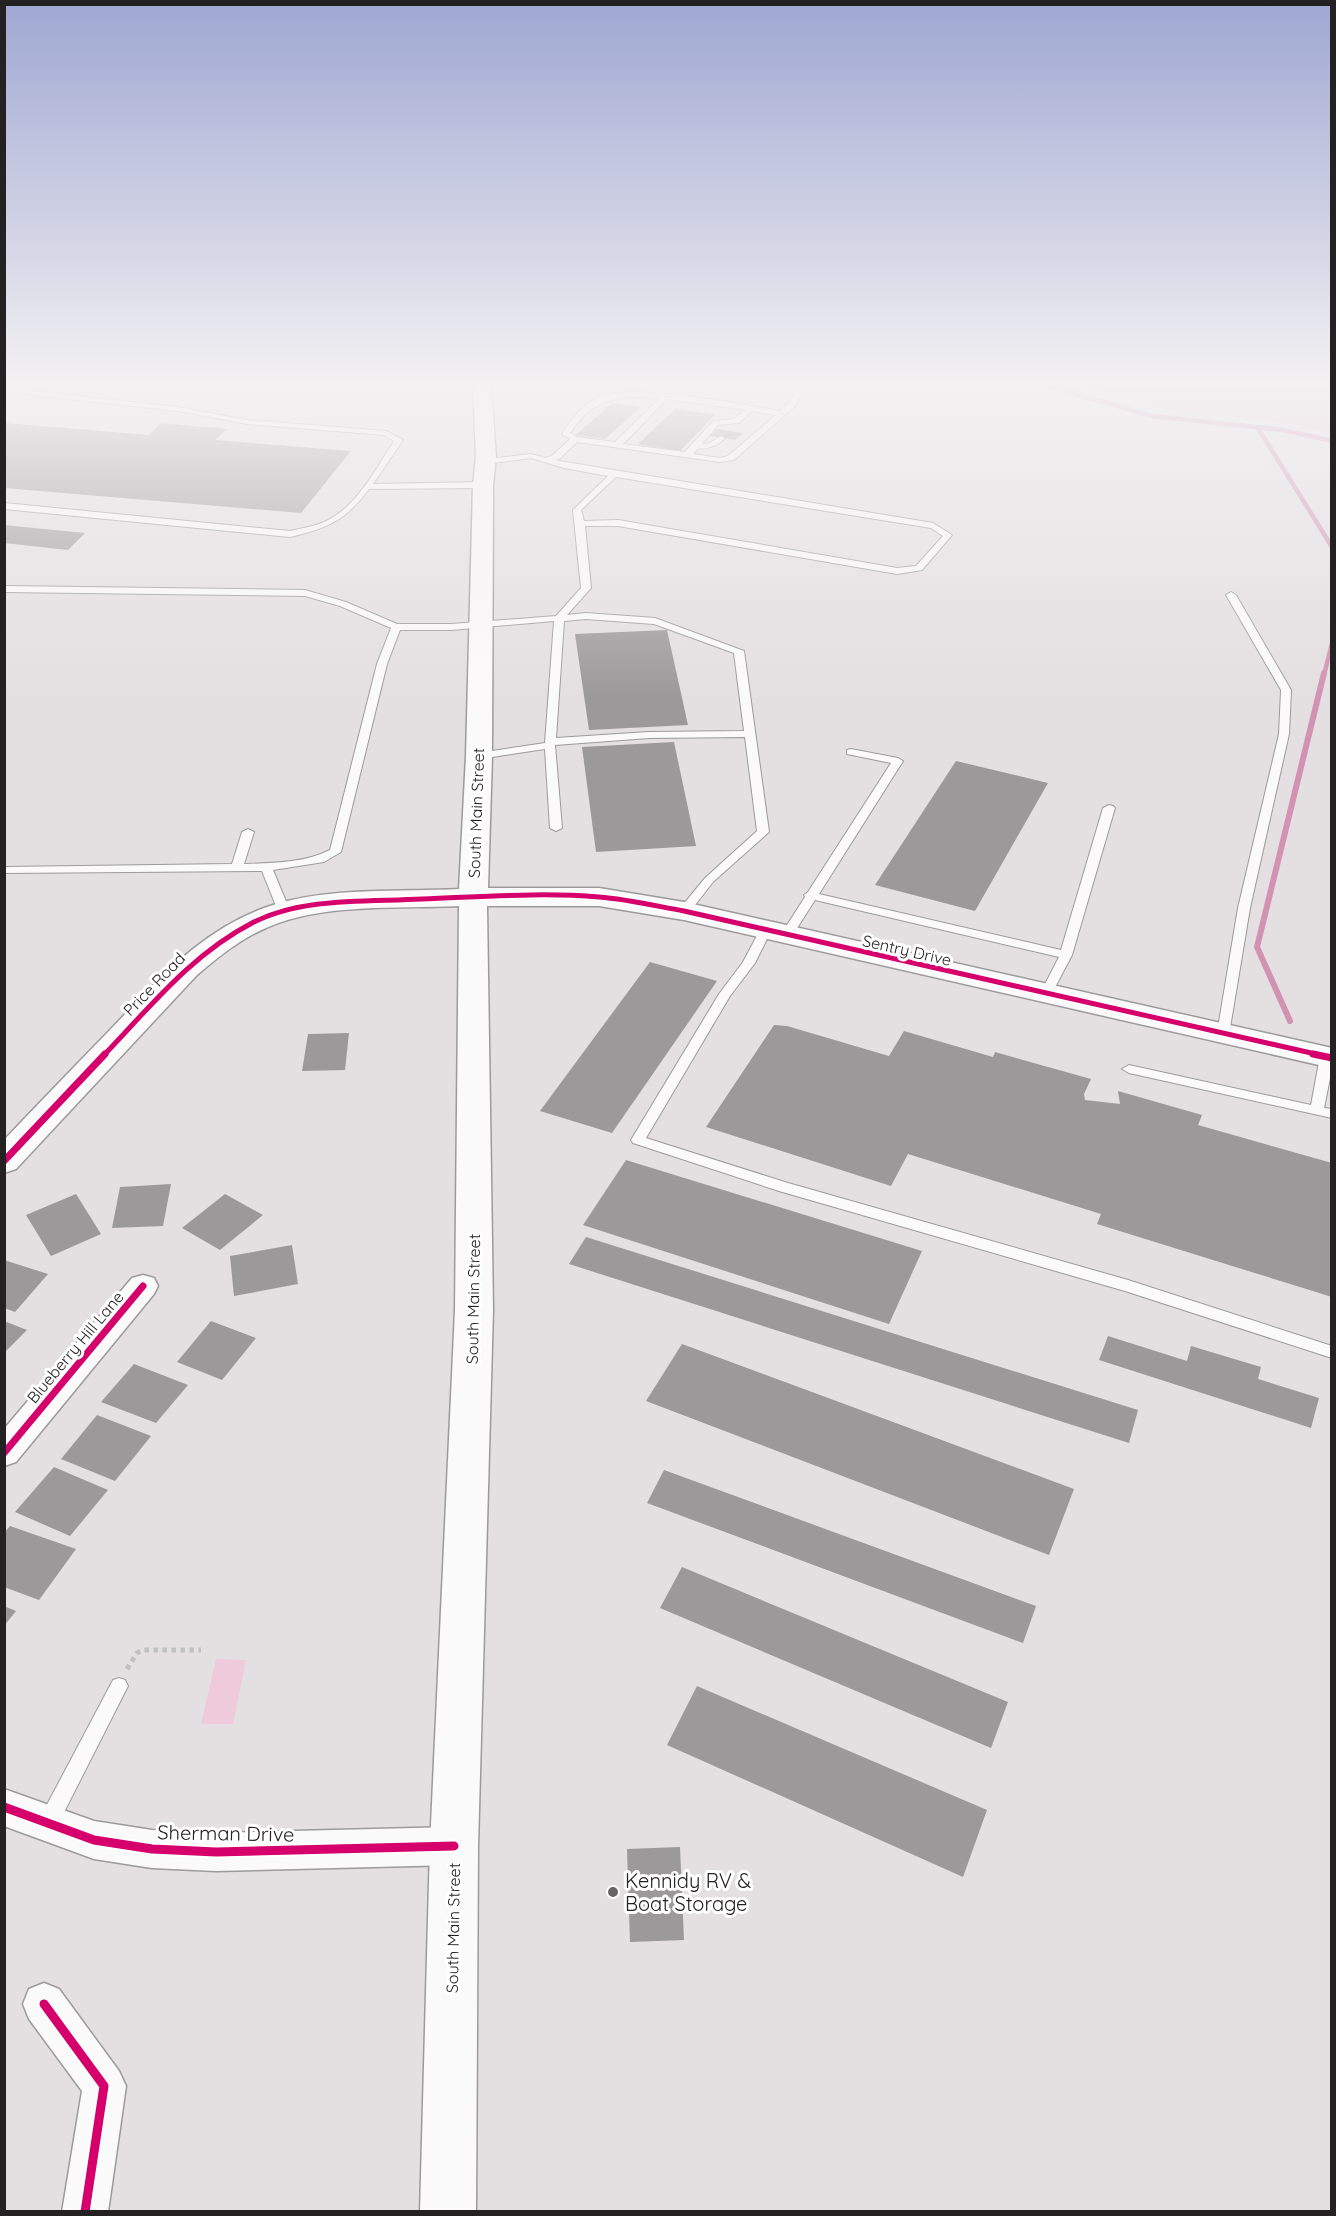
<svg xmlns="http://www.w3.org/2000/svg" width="1336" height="2216" font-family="Quicksand,sans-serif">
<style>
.green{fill:#eecada}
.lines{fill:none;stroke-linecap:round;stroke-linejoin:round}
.stream-far1{stroke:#d293b2;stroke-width:4.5}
.stream{stroke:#d293b2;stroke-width:6}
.building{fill:#9c999b}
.lane-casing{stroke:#9d9a9b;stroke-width:2}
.street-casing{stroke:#9d9a9b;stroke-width:3}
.secondary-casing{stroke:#9d9a9b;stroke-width:3}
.path{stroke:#c2c1c1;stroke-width:5;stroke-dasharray:4.5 4.5;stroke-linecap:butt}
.lane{fill:#fbfafa;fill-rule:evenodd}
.street{fill:#fbfafa;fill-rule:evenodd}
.secondary{fill:#fbfafa;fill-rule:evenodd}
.cycleway-far2-casing{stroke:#fff;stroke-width:8}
.cycleway-far1-casing{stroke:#fff;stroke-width:10}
.cycleway-casing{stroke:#fff;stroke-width:13}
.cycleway-far2{stroke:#d6006c;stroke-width:5}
.cycleway-far1{stroke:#d6006c;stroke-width:7}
.cycleway{stroke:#d6006c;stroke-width:9}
.poi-dot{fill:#676465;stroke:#fff;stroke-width:2}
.labels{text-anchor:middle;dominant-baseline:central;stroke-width:6;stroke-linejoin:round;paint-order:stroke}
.street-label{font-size:16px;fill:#242122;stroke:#fff}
.near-street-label{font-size:20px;fill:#242122;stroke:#fff}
.near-poi-label{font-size:20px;fill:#242122;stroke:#fff;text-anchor:start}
</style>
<rect width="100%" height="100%" fill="#e4dfe1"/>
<!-- green -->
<g class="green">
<polygon points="1078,386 1331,386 1331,433 1290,424 1161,408"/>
<polygon points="216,1659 246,1660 233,1724 201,1724"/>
</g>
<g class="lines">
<!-- stream-far1 -->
<g class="stream-far1">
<polyline points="1048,386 1152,416 1283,430 1332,441"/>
<polyline points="1258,428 1332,547"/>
<polyline points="1324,675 1332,643"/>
</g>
<!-- stream -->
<polyline class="stream" points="1290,1021 1257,947 1324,673"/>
</g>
<!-- building -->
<g class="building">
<polygon points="612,403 641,407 605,439 576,435"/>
<polygon points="675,409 715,415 680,451 638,444"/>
<polygon points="4,423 149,435 161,423 227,429 215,440 351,451 301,513 4,488"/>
<polygon points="717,429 743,433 735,440 710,436"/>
<polygon points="4,525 85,533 68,550 4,543"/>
<polygon points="667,630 688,725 589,730 575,634"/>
<polygon points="674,742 696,846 596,852 582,747"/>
<polygon points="956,761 1048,783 975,911 875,885"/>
<polygon points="650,962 717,981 612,1133 540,1111"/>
<polygon points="774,1025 787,1026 889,1056 904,1031 993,1057 995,1052 1091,1079 1084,1094 1085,1100 1120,1104 1118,1091 1202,1115 1198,1125 1332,1163 1332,1297 1097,1224 1101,1214 908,1154 891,1186 706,1127"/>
<polygon points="349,1033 345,1070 302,1071 308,1034"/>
<polygon points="626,1160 922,1251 889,1324 583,1225"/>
<polygon points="171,1184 163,1226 112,1228 120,1187"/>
<polygon points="76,1194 101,1234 51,1256 26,1215"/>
<polygon points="225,1194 263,1215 220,1250 182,1228"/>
<polygon points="586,1237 1138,1410 1129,1443 569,1264"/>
<polygon points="292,1245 298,1284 234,1296 230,1256"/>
<polygon points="4,1260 48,1274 15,1312 4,1308"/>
<polygon points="4,1321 27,1330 4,1353"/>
<polygon points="211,1321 256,1338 222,1380 177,1362"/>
<polygon points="1108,1336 1187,1361 1191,1346 1261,1367 1258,1379 1319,1398 1311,1428 1099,1360"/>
<polygon points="682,1344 1074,1489 1049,1555 646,1401"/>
<polygon points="134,1364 188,1385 156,1423 101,1402"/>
<polygon points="97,1415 151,1436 115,1481 61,1459"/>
<polygon points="54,1467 108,1490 70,1536 15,1512"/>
<polygon points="664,1470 1036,1606 1023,1643 647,1503"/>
<polygon points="10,1526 76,1549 39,1600 4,1587 4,1533"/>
<polygon points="682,1567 1008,1702 991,1748 660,1608"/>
<polygon points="4,1606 16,1611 4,1626"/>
<polygon points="697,1686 987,1810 963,1877 667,1745"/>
<polygon points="680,1847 684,1940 630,1942 627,1849"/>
</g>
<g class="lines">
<!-- lane casing -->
<g class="lane-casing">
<g id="lane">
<path d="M799 386H806L795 406 734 460 720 462 577 442 559 459 554 460 933 523 952 535 922 570 897 574 618 526H585L591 588 567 615 586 613 655 618 744 651 769 832 713 882 688 914 684 915 678 911 705 878 757 831 745 737 649 738 555 745 562 828 556 831 550 828 545 749 479 759 474 756 479 753 545 743 554 621 451 630H400L387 664 341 852 324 862 273 870 290 911 288 914 284 915 278 911 262 871 4 873V867L232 864 242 832 248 829 254 832 244 864C272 863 305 863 330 850L377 664 391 628 340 606 305 596 4 592V586L305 590 346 602 397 624H451L556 616 581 588 573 510 608 476 564 468 531 458 485 464H482V460L531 454 546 458 553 455 570 439 562 434C571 420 582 405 597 398 634 382 738 404 780 411L789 403ZM638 397 659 399 615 442 577 437 570 433C590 405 604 398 638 397ZM667 399 745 410 734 419 713 421 685 452 623 444ZM752 411 776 415 728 456 720 458 693 454 697 449C709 448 716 447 725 438L721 436 710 443 702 444 718 425 739 423ZM616 477 931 528 943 536 916 566 897 568 618 520 584 521 581 510ZM586 619 654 624 734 653 744 731 649 732 556 738 564 621Z"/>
<path d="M4 388 178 407 247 420 386 431 403 440 373 484 483 482 487 485 483 488 369 489C345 521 328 528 290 537L4 509V503L290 531C303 528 318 526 330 519 359 503 377 467 394 441L384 435 247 424 178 411 4 392Z"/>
<polygon points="1231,592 1236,595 1291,690 1289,734 1250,908 1229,1034 1223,1038 1217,1034 1238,908 1279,734 1281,690 1226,595"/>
<polygon points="851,749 898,758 903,761 819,894 1061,950 1103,808 1109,805 1113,806 1115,808 1072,955 1050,997 1046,998 1040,994 1059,957 815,900 790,939 782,939 780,936 805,897 804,895 808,892 891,763 847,754 847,750"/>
<polygon points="765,927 771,931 755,963 730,996 646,1138 788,1183 1128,1280 1332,1346 1332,1358 1125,1291 779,1191 633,1143 631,1140 719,994 743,962 761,928"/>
<polygon points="1327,1053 1332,1054 1332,1068 1324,1108 1332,1109 1332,1118 1129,1073 1122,1069 1129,1065 1311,1105 1320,1057"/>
<polygon points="119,1678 125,1680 128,1686 55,1830 48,1832 41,1830 38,1823 41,1816 113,1680"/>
</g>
</g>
<!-- street casing -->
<g class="street-casing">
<g id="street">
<polygon points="143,1275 154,1278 158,1286 154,1294 16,1462 4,1466 4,1429 132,1278"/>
<polygon points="4,1789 94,1821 152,1830 216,1833 454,1827 468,1833 474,1846 468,1859 454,1865 216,1871 152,1868 94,1859 4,1826"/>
<polygon points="44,1983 59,1989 119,2071 126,2086 108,2212 62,2212 82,2091 29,2019 23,2004 29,1989"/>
</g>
</g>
<!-- secondary casing -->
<g class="secondary-casing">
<path id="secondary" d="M473 386H491L496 457 493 485 492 756 488 888H599L684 902 1332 1048V1068L684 920 599 906H487L493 1310 478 1846 476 2212H420L430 1846 455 1310 459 906C398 909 321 903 266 928 240 939 218 957 197 975L16 1169 4 1173V1140C39 1103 74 1067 109 1031 158 980 203 927 273 905 329 887 400 892 459 889L466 756 473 485 476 457Z"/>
</g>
<!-- path -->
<polyline class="path" points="127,1669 137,1653 143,1650 201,1650"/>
<!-- lane -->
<use href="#lane" class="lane"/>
<!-- street -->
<use href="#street" class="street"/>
<!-- secondary -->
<use href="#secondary" class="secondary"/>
<!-- cycleway-far2 casing -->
<g class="cycleway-far2-casing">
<path id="cycleway-far2" d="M104 1055C150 1007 192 954 252 923 302 897 367 902 422 899 480 897 541 892 599 897 627 899 656 906 684 911L1320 1055"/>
</g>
<!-- cycleway-far1 casing -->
<g class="cycleway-far1-casing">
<g id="cycleway-far1">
<polyline points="1313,1054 1332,1058"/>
<polyline points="4,1161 105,1054"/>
<polyline points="4,1453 143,1286"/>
</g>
</g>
<!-- cycleway casing -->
<g class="cycleway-casing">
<g id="cycleway">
<polyline points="4,1807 94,1840 152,1849 216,1852 454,1846"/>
<polyline points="44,2004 104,2086 85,2212"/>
</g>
</g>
<!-- cycleway-far2 -->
<use href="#cycleway-far2" class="cycleway-far2"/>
<!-- cycleway-far1 -->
<use href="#cycleway-far1" class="cycleway-far1"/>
<!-- cycleway -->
<use href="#cycleway" class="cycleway"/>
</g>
<!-- sky -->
<linearGradient id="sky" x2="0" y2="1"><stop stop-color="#9fa7d2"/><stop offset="0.55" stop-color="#f3f1f2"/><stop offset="1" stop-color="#f3f1f2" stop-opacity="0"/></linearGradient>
<rect width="1336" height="696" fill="url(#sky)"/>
<!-- markers -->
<circle class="poi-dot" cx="613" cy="1892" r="6"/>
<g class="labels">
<!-- street labels -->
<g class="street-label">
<text transform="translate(476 813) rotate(-88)">South Main Street</text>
<text transform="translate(907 950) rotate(13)">Sentry Drive</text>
<text transform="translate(154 984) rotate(-46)">Price Road</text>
<text transform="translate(473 1299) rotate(-89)">South Main Street</text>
<text transform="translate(75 1347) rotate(-50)">Blueberry Hill Lane</text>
<text transform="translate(453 1928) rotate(-89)">South Main Street</text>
</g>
<!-- near-street labels -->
<g class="near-street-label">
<text transform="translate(226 1833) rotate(1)">Sherman Drive</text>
</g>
<!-- near-poi labels -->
<g class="near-poi-label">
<text x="625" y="1880">Kennidy RV &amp;<tspan x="625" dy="23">Boat Storage</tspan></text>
</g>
</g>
<!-- border -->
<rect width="1336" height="2216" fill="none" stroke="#242122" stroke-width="12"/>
</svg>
